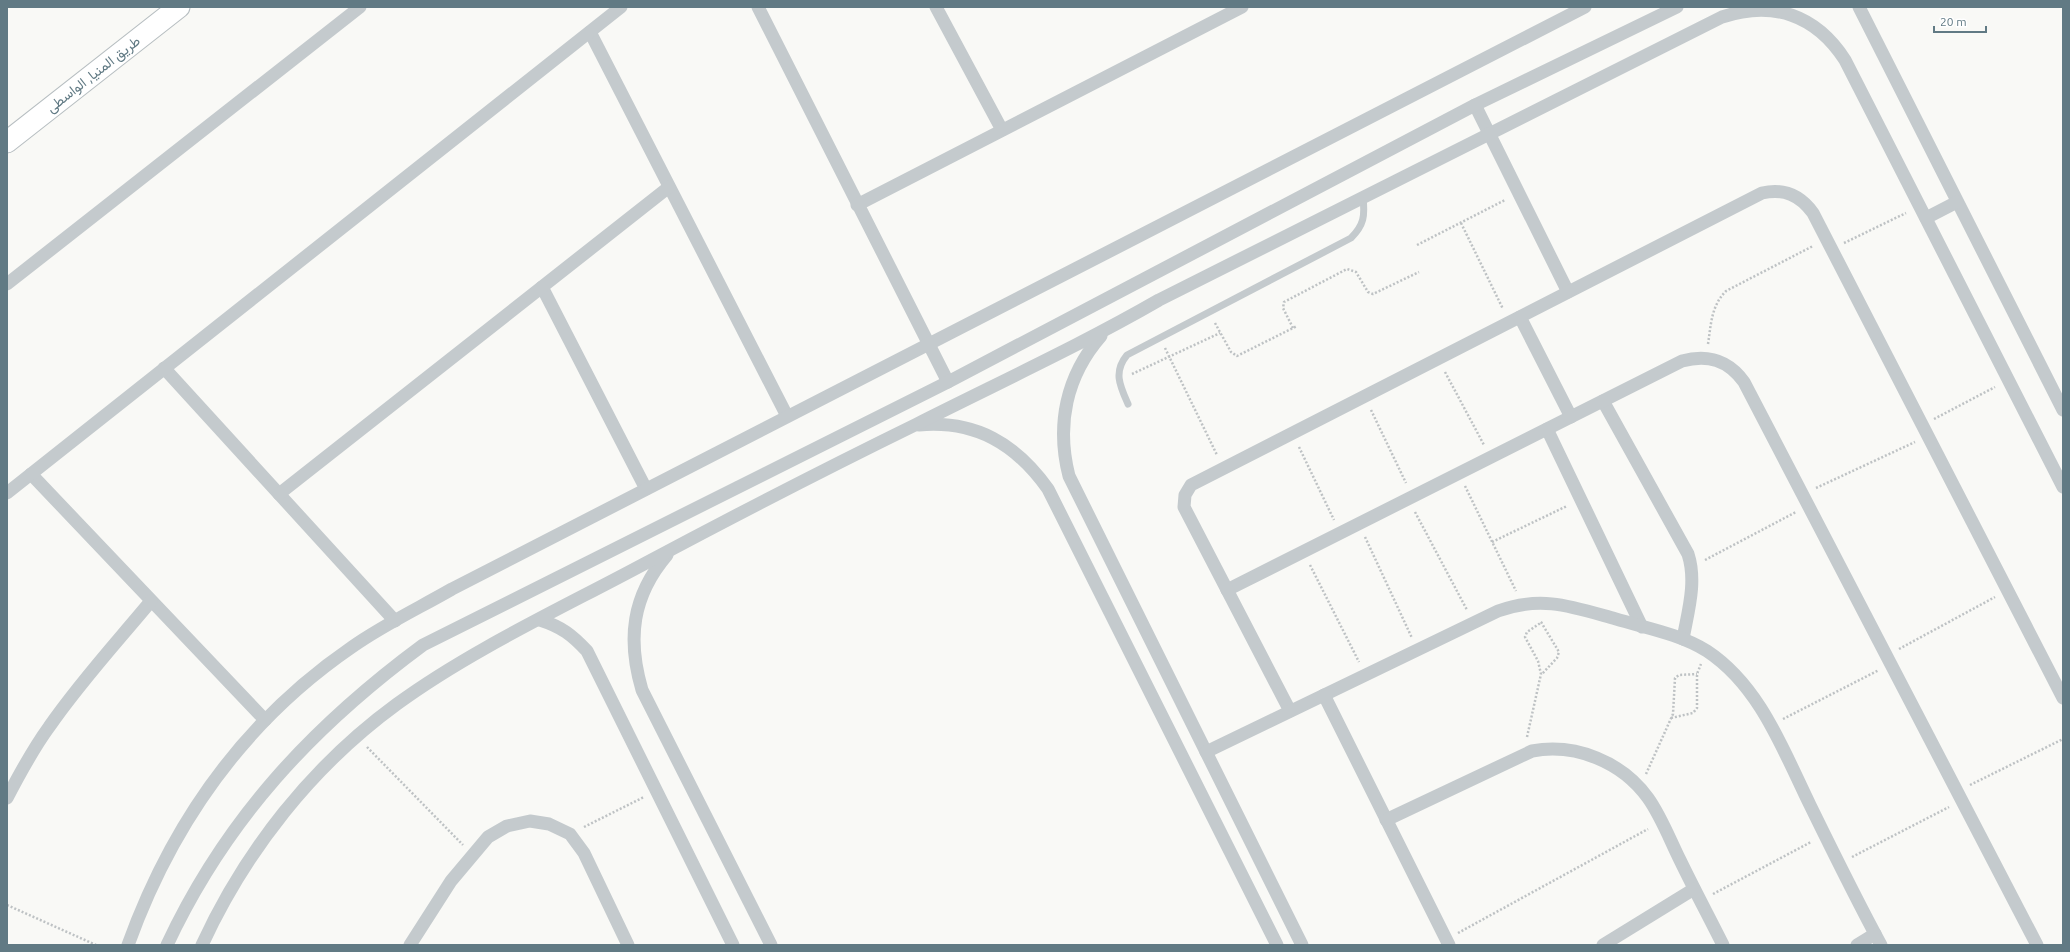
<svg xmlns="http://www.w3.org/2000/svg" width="2070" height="952" font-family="Ubuntu,Vazirmatn,sans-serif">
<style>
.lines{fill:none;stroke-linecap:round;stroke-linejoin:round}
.primary-casing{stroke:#b7bec1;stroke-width:23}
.path{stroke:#bec2c4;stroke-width:2.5;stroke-dasharray:2 2;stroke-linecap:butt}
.service{stroke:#c4cacd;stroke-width:7}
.minor{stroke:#c4cacd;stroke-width:13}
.primary{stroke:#fff;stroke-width:21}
.labels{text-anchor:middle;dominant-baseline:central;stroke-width:4;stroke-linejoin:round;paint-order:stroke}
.street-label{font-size:14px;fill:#617a84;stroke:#fff}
</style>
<rect width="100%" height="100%" fill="#f9f9f6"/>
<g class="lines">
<!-- primary casing -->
<g class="primary-casing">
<polyline id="primary" points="7,142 179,7"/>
</g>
<!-- path -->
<g class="path">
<polyline points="1461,223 1503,309"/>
<polyline points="1844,243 1906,213"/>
<polyline points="1417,245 1505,200"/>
<polyline points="1215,323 1231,352 1237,356 1297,326"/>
<polyline points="1293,328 1283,308 1284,302 1347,269 1356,272 1368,292 1373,294 1419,272"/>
<path d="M1708 344C1711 325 1711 306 1726 291L1813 246"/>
<polyline points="1165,348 1217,455"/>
<polyline points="1445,372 1484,445"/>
<polyline points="1132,374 1220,333"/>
<polyline points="1371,410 1406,483"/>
<polyline points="1934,419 1995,387"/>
<polyline points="1299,447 1334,520"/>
<polyline points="1465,486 1516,591"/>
<polyline points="1816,488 1915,442"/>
<polyline points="1415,512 1467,610"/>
<polyline points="1365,537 1412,638"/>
<polyline points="1492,542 1567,506"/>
<polyline points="1705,560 1796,512"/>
<polyline points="1310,565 1359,662"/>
<polyline points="1541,622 1559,652 1557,658 1542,674"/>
<polyline points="1899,649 1995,597"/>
<polyline points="1671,718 1693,713 1697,708 1697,674 1701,664"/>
<polyline points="1783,719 1879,670"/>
<polyline points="1527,737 1541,674 1538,661 1525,637 1527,632 1542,622"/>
<polyline points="367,747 463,845"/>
<polyline points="1646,774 1673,714 1675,678 1679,675 1697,674"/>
<polyline points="1970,785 2063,739"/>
<polyline points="584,827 644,797"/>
<polyline points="1852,857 1949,807"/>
<polyline points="1713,894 1811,842"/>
<polyline points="7,905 96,945"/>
<polyline points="1458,933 1648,829"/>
</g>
<!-- service -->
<path class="service" d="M1128 404C1120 386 1113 372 1127 355L1351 238C1364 225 1365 216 1363 198"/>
<!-- minor -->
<g class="minor">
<polyline points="758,7 948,382"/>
<polyline points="936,7 1002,130"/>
<polyline points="1859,7 2063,410"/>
<polyline points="590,32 787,416"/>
<polyline points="1475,105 1568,292"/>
<polyline points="857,205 1242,7"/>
<polyline points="1926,218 1957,202"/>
<polyline points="7,284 360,7"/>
<polyline points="542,287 646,489"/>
<polyline points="1520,317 1571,417"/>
<path d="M1101 336C1066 376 1056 425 1069 476L1302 945"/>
<polyline points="164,368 395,621"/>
<path d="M1603 401 1688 554C1697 582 1688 611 1683 639"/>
<path d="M919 425C976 420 1016 444 1048 489L1277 945"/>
<polyline points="1547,429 1642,627"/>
<polyline points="31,474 265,720"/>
<polyline points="7,493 621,7"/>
<polyline points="279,494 669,187"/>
<path d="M667 555C632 596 627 639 642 690L771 945"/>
<path d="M1227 590 1682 361C1708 354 1728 360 1744 382L2037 945"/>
<path d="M540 620C562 627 572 635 587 651L733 945"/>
<polyline points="1324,695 1449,945"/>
<path d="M1290 711 1184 507 1185 495 1191 485 1762 193C1784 188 1800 195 1813 213L2063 698"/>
<path d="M1206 752 1498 611C1542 595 1573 607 1616 619 1646 628 1680 634 1707 651 1760 686 1783 750 1810 805 1833 852 1856 899 1881 945"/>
<path d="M7 798C20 773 33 749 49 727 80 682 117 642 151 601"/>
<path d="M1386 820 1532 751C1576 743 1622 762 1648 798 1661 816 1670 840 1680 860 1694 889 1709 917 1723 945"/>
<path d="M128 945C172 823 244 721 352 647 383 625 419 608 452 589L1585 7"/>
<path d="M167 945C226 819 312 727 423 645L948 382 1475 105 1677 7"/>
<path d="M202 945C246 850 312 766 397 704 471 650 562 608 644 564 734 516 825 469 917 424 998 383 1081 345 1159 300L1722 17C1773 0 1816 15 1845 60L2063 487"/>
<polyline points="410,945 451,881 488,837 507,826 530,821 549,824 570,834 584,853 628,945"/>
<polyline points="1603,945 1694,889"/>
<polyline points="1857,945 1875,934"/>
</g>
<!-- primary -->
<use href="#primary" class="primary"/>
</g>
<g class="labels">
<!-- street labels -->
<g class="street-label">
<text transform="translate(93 74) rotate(-38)">طريق المنيا, الواسطى</text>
</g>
</g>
<!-- border -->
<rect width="2070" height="952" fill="none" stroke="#617a84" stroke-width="16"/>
<!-- scale -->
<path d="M1934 26v6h52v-6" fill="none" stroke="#617a84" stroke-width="2"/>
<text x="1940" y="26" font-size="12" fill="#617a84" stroke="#ffffff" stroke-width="3" paint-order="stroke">20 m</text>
</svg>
